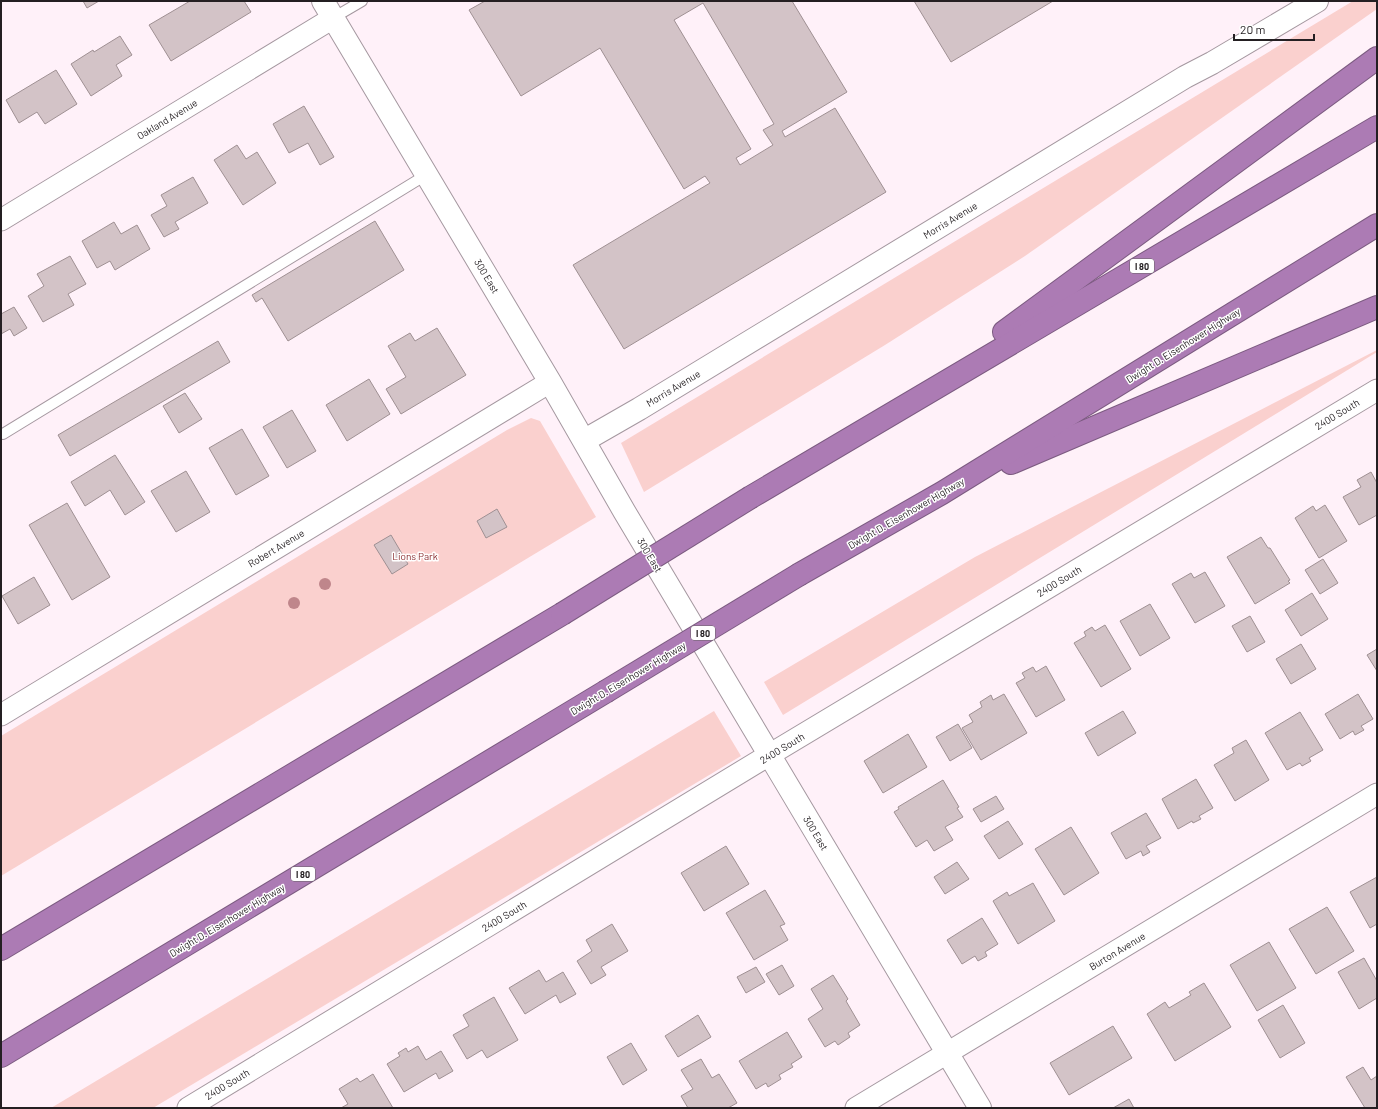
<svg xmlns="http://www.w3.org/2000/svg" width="1378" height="1109" font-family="Barlow,sans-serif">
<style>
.green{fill:#fad0ce}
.building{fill:#d3c3c7;stroke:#9f9093;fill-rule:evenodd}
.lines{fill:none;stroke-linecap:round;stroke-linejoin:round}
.service-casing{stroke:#a598a0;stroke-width:12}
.minor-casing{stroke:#a598a0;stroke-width:23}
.tertiary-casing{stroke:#a598a0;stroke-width:24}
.motorway-casing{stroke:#7c5b81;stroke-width:24}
.service{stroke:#fff;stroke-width:10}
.minor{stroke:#fff;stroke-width:21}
.tertiary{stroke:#fff;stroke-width:22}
.motorway{stroke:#ac7bb4;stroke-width:22}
.motorway-bridge-casing{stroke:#7c5b81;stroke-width:24;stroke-linecap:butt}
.motorway-bridge{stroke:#ac7bb4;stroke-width:22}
.tree{fill:#bf868b}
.labels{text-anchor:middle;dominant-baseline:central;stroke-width:3;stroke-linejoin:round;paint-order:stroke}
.shield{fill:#fff;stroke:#666264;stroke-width:1}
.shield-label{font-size:9px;font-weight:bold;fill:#241f22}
.street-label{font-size:10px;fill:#241f22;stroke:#fff}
.park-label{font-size:10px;fill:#8a2e31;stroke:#fff}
</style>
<rect width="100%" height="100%" fill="#fff1f9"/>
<!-- green -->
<g class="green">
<polygon points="1353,1 1377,1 1377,9 1025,256 885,345 644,492 621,443"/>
<polygon points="1377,350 1377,352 783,715 764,682 975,557"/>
<polygon points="531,418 540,421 596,517 1,876 1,736 507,430"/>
<polygon points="714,711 741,756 153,1108 51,1108"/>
</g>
<!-- building -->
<g class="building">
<polygon points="83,1 99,1 87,8"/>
<polygon points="190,1 244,1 251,12 171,61 149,25"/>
<path d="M485 1H792L847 92 782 131 785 137 835 108 886 192 624 349 573 265 710 183 705 176 684 189 600 48 521 96 469 10ZM703 3 774 124 763 130 773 145 740 165 736 158 751 149 674 20Z"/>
<polygon points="914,1 1053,1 951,62"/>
<polygon points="120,36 132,55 116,65 122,76 91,96 71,64 93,50 94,52"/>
<polygon points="56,70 77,104 45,124 37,112 19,123 6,100"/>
<polygon points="304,106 334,157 320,165 308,143 289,153 273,124"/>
<polygon points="237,145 246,159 257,152 276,183 243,205 214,160"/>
<polygon points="193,177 208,203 175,222 179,229 164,237 151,215 167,206 161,195"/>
<polygon points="375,221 404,270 288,341 262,298 256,302 252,295"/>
<polygon points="114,222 121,234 137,225 150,249 115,270 110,261 97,268 82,241"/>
<polygon points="70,256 86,284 68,294 74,305 43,322 28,296 44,286 37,274"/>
<polygon points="14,307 27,328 14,336 10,329 1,334 1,314"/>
<polygon points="437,328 466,375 401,414 386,389 406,377 388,346 410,333 415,341"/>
<polygon points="218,341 230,362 70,456 58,435"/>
<polygon points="369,379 390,414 347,441 326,405"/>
<polygon points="185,393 202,419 179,433 163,406"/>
<polygon points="292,410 316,451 287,468 263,427"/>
<polygon points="242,429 269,476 236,495 209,448"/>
<polygon points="115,455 145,502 125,515 110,490 85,506 71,482"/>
<polygon points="186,471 210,512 176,532 151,491"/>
<polygon points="1371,472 1377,483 1377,515 1359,525 1343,497 1361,487 1357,480"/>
<polygon points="67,503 110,577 72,600 29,525"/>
<polygon points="1325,505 1347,541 1319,558 1295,518 1313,506 1316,511"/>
<polygon points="497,509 507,527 486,538 477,521"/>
<polygon points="391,535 408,564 392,574 374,545"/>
<polygon points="1261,537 1268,548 1270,548 1290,580 1288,581 1290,583 1255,604 1227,557"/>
<polygon points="1323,559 1338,583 1320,594 1305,570"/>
<polygon points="1205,572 1225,606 1195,623 1172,584 1191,573 1194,578"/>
<polygon points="34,577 50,605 18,624 2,596"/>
<polygon points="1312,593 1328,619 1301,636 1285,610"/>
<polygon points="1150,604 1170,638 1140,656 1120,621"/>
<polygon points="1250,616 1265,642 1247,652 1232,626"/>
<polygon points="1105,625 1131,669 1101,687 1074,643 1086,636 1084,632 1092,627 1095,631"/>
<polygon points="1301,644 1316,669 1291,684 1276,659"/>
<polygon points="1377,649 1377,671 1367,655"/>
<polygon points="1046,666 1065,700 1036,717 1016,683 1025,678 1022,673 1033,667 1036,672"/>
<polygon points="1004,694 1027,733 981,760 962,728 973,722 969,715 982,707 980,702 991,695 993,700"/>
<polygon points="1358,694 1373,719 1361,726 1364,730 1355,735 1353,731 1340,739 1325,714"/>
<polygon points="1123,711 1136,733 1098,756 1085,733"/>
<polygon points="1300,712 1323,750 1309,758 1311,761 1302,766 1300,763 1287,770 1265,733"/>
<polygon points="958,724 972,748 950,761 936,737"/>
<polygon points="908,734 927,767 883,793 864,761"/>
<polygon points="1246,740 1269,780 1235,801 1214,765 1234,753 1232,748"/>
<polygon points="1196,779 1213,808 1199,816 1201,819 1193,823 1192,821 1178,829 1162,799"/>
<polygon points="943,780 959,807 957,808 963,817 945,827 953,840 934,851 927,840 916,847 894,812 899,809 898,807"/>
<polygon points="996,796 1004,809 981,822 973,809"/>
<polygon points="1146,813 1161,838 1146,846 1150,852 1143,856 1141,851 1126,859 1111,833"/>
<polygon points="1008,821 1023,844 999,859 984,836"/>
<polygon points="1071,827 1099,873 1064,895 1035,849"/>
<polygon points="726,846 749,884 704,911 681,873"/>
<polygon points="957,862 969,879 945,894 934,877"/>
<polygon points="1377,877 1377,924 1370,928 1350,892"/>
<polygon points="1033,883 1055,921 1018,944 993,901 1007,892 1009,896"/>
<polygon points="765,890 785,924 780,926 788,940 754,960 726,913"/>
<polygon points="1327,907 1354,951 1316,974 1289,929"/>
<polygon points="982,918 998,944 985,952 987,956 978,961 975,956 962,964 947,940"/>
<polygon points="612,924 628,951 601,967 606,975 591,984 577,961 592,951 586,940"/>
<polygon points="1269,942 1296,988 1257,1011 1230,965"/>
<polygon points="1364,958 1377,981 1377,998 1359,1009 1338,972"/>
<polygon points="782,965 794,986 779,995 766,974"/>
<polygon points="756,967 765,982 746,993 737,977"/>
<polygon points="539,970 546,982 563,972 576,994 560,1003 556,995 525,1014 509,988"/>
<polygon points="833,975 848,999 846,1001 860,1025 848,1033 850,1037 838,1045 835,1041 825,1047 808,1019 823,1009 811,989"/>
<polygon points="1204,983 1231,1027 1175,1061 1147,1014 1165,1002 1169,1008 1191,995 1189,992"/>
<polygon points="494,997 518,1040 487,1058 482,1050 467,1059 453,1035 469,1026 463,1015"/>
<polygon points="1283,1005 1305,1043 1280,1058 1258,1020"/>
<polygon points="698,1015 711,1037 678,1057 665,1036"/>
<polygon points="1113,1026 1132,1058 1069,1095 1050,1063"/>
<polygon points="787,1032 802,1057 791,1064 793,1067 779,1075 781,1079 768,1087 766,1083 756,1089 739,1061"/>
<polygon points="631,1043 647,1070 623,1085 607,1057"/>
<polygon points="418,1046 426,1060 441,1051 453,1071 439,1079 436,1073 404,1092 387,1064 400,1056 398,1053 406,1048 408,1052"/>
<polygon points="701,1059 712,1078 719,1074 737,1103 728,1108 688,1108 681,1096 693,1089 681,1070"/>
<polygon points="1363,1067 1371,1080 1377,1076 1377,1108 1365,1108 1346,1077"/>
<polygon points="373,1074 393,1108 341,1108 348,1104 339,1089 357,1078 360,1082"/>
<polygon points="1129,1099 1134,1108 1113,1108"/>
</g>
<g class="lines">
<!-- service casing -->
<g class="service-casing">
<g id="service">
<polyline points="333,18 362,1"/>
<polyline points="3,434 426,175"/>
</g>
</g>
<!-- minor casing -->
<g class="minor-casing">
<g id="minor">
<polyline points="1,220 333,18"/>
<polyline points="1,715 550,382"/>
<polyline points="188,1108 769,755 1377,390"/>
<polyline points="856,1108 1377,794"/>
</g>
</g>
<!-- tertiary casing -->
<g class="tertiary-casing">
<g id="tertiary">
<polyline points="323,1 550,382 624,511 980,1108"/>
<polyline points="585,440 639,409 1185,77 1212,63 1317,1"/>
</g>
</g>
<!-- motorway casing -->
<g class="motorway-casing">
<g id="motorway">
<polyline points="1004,332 1377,58"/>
<polyline points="1011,463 1377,307"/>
<polyline points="751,497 1377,127"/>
<polyline points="800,574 942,493 1377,225"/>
<polyline points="1,949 562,614"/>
<polyline points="1,1056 605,692"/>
</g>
</g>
<!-- service -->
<use href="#service" class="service"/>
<!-- minor -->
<use href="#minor" class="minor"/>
<!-- tertiary -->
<use href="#tertiary" class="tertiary"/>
<!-- motorway -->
<use href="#motorway" class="motorway"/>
<!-- motorway-bridge casing -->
<g class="motorway-bridge-casing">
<g id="motorway-bridge">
<polyline points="562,614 751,497"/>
<polyline points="605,692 800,574"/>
</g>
</g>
<!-- motorway-bridge -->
<use href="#motorway-bridge" class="motorway-bridge"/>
</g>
<!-- trees -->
<g class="tree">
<circle cx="325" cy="584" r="6"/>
<circle cx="294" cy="603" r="6"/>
</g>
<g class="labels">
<!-- shield labels -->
<g class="shield">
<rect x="1130" y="259" width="24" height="14" rx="3"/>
<rect x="691" y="626" width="24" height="14" rx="3"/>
<rect x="291" y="867" width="24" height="14" rx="3"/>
</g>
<g class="shield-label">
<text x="1142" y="266">I 80</text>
<text x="703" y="633">I 80</text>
<text x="303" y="874">I 80</text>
</g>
<!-- street labels -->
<g class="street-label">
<text transform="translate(167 119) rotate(-31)">Oakland Avenue</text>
<text transform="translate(950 220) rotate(-31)">Morris Avenue</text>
<text transform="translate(487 276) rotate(59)">300 East</text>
<text transform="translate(1183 345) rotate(-32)">Dwight D. Eisenhower Highway</text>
<text transform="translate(673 388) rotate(-31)">Morris Avenue</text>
<text transform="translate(1337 414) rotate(-31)">2400 South</text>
<text transform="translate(906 513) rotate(-30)">Dwight D. Eisenhower Highway</text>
<text transform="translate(276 548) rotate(-31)">Robert Avenue</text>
<text transform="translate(650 555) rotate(59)">300 East</text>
<text transform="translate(1059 581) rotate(-31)">2400 South</text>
<text transform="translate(628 678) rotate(-31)">Dwight D. Eisenhower Highway</text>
<text transform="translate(782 748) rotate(-31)">2400 South</text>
<text transform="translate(816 833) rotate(59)">300 East</text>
<text transform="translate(504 916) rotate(-31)">2400 South</text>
<text transform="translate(227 920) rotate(-31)">Dwight D. Eisenhower Highway</text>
<text transform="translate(1117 951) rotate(-31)">Burton Avenue</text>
<text transform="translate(227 1084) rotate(-31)">2400 South</text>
</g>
<!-- park labels -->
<g class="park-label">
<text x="415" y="556">Lions Park</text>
</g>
</g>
<!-- border -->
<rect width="1378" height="1109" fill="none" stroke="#241f22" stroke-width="4"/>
<!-- scale -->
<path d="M1234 34v6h80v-6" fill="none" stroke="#241f22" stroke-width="2"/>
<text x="1240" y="34" font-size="12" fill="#241f22" stroke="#ffffff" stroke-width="3" paint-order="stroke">20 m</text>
</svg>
